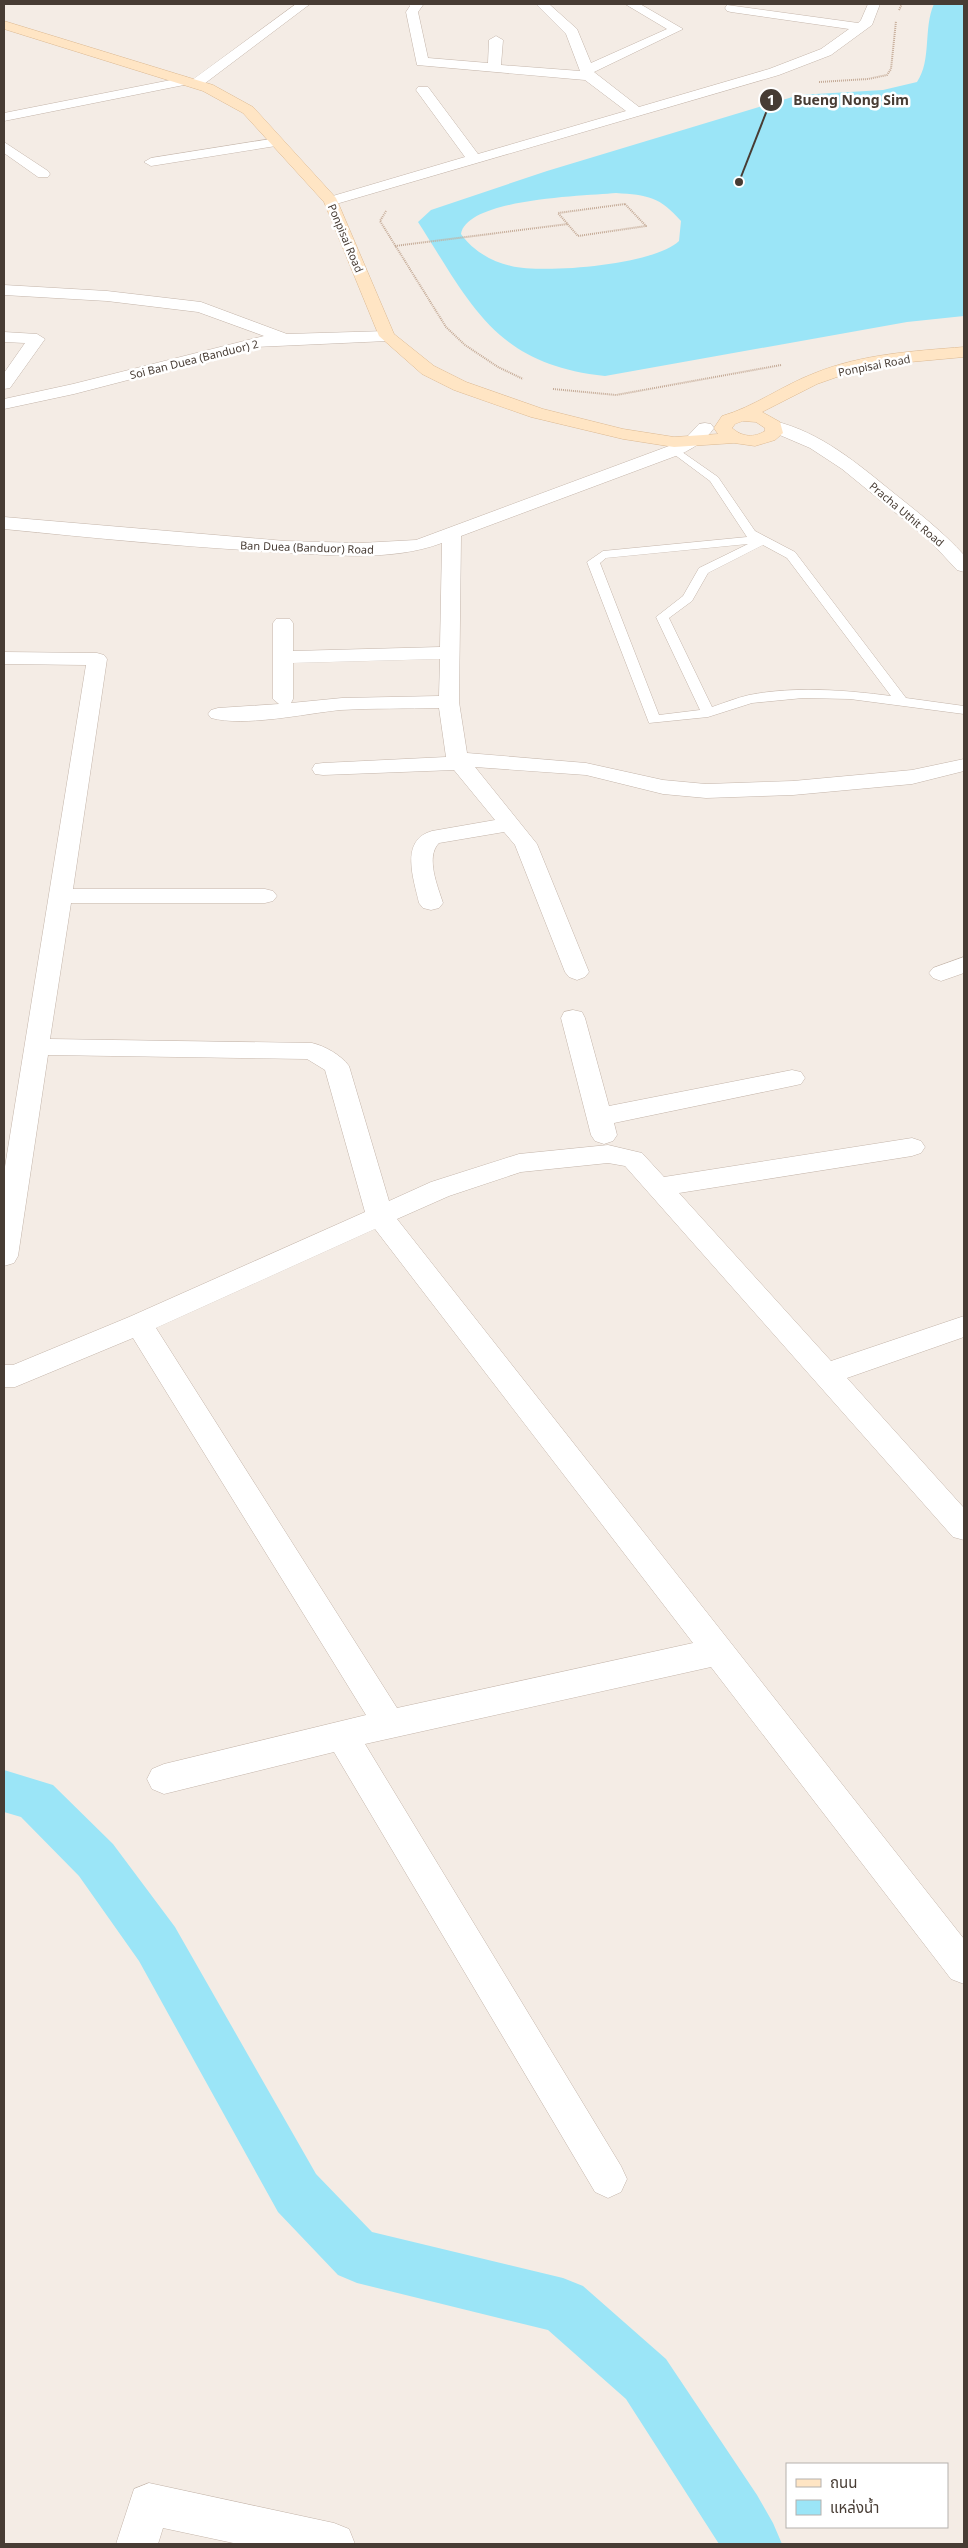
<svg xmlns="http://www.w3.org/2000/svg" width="968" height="2548" font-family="'Noto Sans','Noto Sans Thai',sans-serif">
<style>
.water{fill:#9be5f7;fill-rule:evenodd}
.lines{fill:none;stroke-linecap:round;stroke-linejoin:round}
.canal{fill:#9be5f7;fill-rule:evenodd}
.lane-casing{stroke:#c4b5aa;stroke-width:1}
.street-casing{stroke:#c4b5aa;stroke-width:1}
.secondary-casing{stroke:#dcb992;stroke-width:1}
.path{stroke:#c4aa96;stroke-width:2;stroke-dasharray:1 1;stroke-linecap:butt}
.lane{fill:#fff;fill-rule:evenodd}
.street{fill:#fff;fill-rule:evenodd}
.secondary{fill:#ffe5c4;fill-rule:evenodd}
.labels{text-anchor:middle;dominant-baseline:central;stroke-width:5;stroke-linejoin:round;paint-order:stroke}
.far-street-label{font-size:11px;fill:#473c34;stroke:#fff}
.leader{fill:none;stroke:#473c34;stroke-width:2}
.callout-dot{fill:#473c34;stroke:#fff;stroke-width:2}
.mark-label{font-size:15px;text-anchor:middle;font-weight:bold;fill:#fff}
.callout-label{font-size:14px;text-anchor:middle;font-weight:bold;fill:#473c34;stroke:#fff;stroke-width:5;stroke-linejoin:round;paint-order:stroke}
</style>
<rect width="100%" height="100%" fill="#f4ece5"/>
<!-- water -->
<path class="water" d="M934 4H964V316L907 322 605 376C495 364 472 306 418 222L431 210 547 171 799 95 883 90 917 82C932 60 923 28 934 4ZM616 193C648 195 660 197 681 221L679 241C654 265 545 274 511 266 492 262 472 250 461 234 467 198 585 196 616 193Z"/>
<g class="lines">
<!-- canal -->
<polygon class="canal" points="4,1770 53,1785 113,1844 175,1927 316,2174 372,2232 563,2278 583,2286 666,2359 757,2495 773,2523 782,2544 719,2544 626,2399 548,2330 357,2283 338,2275 278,2212 139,1961 79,1876 21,1817 4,1812"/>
<!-- lane casing -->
<g class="lane-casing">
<path id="lane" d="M675 447 718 477 755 531 795 552 906 698 964 706V714L850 699 803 698 752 703 708 717 649 723 587 562 603 551 747 537 710 481 671 452 669 450ZM748 544 699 568 683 596 656 617 700 710 659 715 600 563 606 558ZM763 545 787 558 891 696C845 690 795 686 749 695 736 698 724 703 712 707L669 618 692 601 708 573Z"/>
</g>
<!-- street casing -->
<g class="street-casing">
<g id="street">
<polygon points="296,4 310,4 200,87 195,88 189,84 4,121 4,113 186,77 192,80"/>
<polygon points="409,4 423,5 418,12 428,58 488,63 489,40 496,36 503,40 501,65 580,71 566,34 536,4 549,4 577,29 591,63 667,29 625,4 640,4 683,29 594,72 639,107 769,69 821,49 849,29 731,12 727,11 725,8 727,5 858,23 861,20 868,4 880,4 872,25 831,55 779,75 336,204 326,204 324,201 326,198 465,157 416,90 418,87 428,87 478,154 626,111 585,80 417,65 406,12 410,6"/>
<polygon points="277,138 284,142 282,145 151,166 144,162 151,158"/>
<polygon points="4,142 48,171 50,174 48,177 38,177 4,153"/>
<polygon points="4,285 107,291 201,302 287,334 387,331 395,336 387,341 255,347 74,394 4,409 4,399 73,384 264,336 198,312 107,301 4,295"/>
<polygon points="4,332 37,334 45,339 10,388 4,389 4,373 25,343 4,342"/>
<path d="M774 421C821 432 858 464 895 494 919 513 943 532 964 555V572L957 570 930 541 842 469 810 448 768 430 765 426 768 422Z"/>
<path d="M705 423 711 424 714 428C705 441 695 447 681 454L461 536 459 702 467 753 586 763 663 780 706 784 793 781 912 770 964 759V771L912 784 793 795 706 798 663 794 586 775 475 767 537 844 589 972 585 977 577 980 569 977 565 972 515 845 504 832 439 843C425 857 438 887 443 903L439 908 431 910 423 908 419 903C414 880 399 840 432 831L495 820 454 770 323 775 315 774 312 769 315 764 323 763 446 757 439 708C407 709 373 708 340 710 303 714 245 727 211 718L208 714 211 710 218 708 279 704 273 699V623L276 619H290L293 623V651L440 647 442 543C391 562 330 555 277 552 185 547 94 538 4 529V517L285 541 361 543 416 540 669 446 686 438 699 424ZM440 659 439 696 342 698 291 703 293 699V663Z"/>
<path d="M4 652 97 653 104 655 107 659 73 889H265L273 891 277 896 273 901 265 903H71L50 1039 312 1043C325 1046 341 1055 349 1066L389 1201 431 1182 519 1154 608 1145 642 1153 664 1177 912 1138 921 1141 925 1147 921 1153 912 1156 679 1193 831 1361 964 1316V1337L847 1378 964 1508V1540L953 1537 625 1166 608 1163 521 1172 449 1196 397 1219 964 1939V1984L951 1979 711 1667 365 1744 621 2166 627 2179 621 2192 608 2198 595 2192 334 1752 164 1794 152 1789 147 1779 152 1769 164 1764 366 1715 133 1338 15 1387H4V1365H13L129 1317 365 1212 325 1070 307 1059 48 1055 18 1256 14 1263 4 1266V1173L86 665 4 664ZM375 1229 693 1643 397 1708 156 1328Z"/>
<polygon points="964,957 964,973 941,981 933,978 929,973 933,968"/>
<polygon points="573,1010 582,1012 585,1018 609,1106 792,1070 801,1072 805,1078 801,1084 792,1086 614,1123 617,1135 613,1141 604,1144 595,1141 591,1135 561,1018 564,1012"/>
<polygon points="149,2483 334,2523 349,2529 355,2544 238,2544 163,2528 158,2544 116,2544 134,2489"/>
</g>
</g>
<!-- secondary casing -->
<g class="secondary-casing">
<path id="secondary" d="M4 21 213 85 253 107 336 198 394 334 434 366 466 382 543 409 623 429 674 437 718 434 714 428 722 416C754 407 783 385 815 373 862 354 914 351 964 347V357L899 363 854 371 817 384 762 412 780 422 783 433 775 440 755 446 734 443 674 447 623 439 531 417 454 390 422 374 379 336 324 202 243 113 203 91 4 29ZM743 421 756 422 765 428V431C754 438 742 437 732 428L735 424Z"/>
</g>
<!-- path -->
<g class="path">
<polyline points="899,10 902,4"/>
<polyline points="819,82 868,79 887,75 891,69 896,21"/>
<polygon points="625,204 646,226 578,236 558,213"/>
<polyline points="386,211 380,221 446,327 465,345 498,367 523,379"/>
<polyline points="395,246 568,224"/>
<polyline points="553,389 616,395 781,365"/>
</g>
<!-- lane -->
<use href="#lane" class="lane"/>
<!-- street -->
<use href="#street" class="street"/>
<!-- secondary -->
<use href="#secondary" class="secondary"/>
</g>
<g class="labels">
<!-- far-street labels -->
<g class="far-street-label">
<text transform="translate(346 238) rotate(67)">Ponpisai Road</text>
<text transform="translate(194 359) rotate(-14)">Soi Ban Duea (Banduor) 2</text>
<text transform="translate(874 365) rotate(-11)">Ponpisai Road</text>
<text transform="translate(907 514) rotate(40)">Pracha Uthit Road</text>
<text transform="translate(307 547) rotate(2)">Ban Duea (Banduor) Road</text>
</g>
</g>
<!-- callouts -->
<path class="leader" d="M739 182L771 100"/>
<g class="callout-dot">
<circle cx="739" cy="182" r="5"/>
<circle cx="771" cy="100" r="12"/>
</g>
<g class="mark-label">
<text x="771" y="105">1</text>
</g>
<g class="callout-label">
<text x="851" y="105">Bueng Nong Sim</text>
</g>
<!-- border -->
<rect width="968" height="2548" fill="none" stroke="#473c34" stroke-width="10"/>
<!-- legend -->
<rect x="786" y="2463" width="162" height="65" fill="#ffffff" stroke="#b5b1ae"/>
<rect x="796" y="2479" width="25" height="8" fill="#ffe5c4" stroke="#b5b1ae"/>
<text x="830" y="2488" font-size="15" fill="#473c34">ถนน</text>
<rect x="796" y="2500" width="25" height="15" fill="#9be5f7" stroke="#b5b1ae"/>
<text x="830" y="2513" font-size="15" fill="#473c34">แหล่งน้ำ</text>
</svg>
